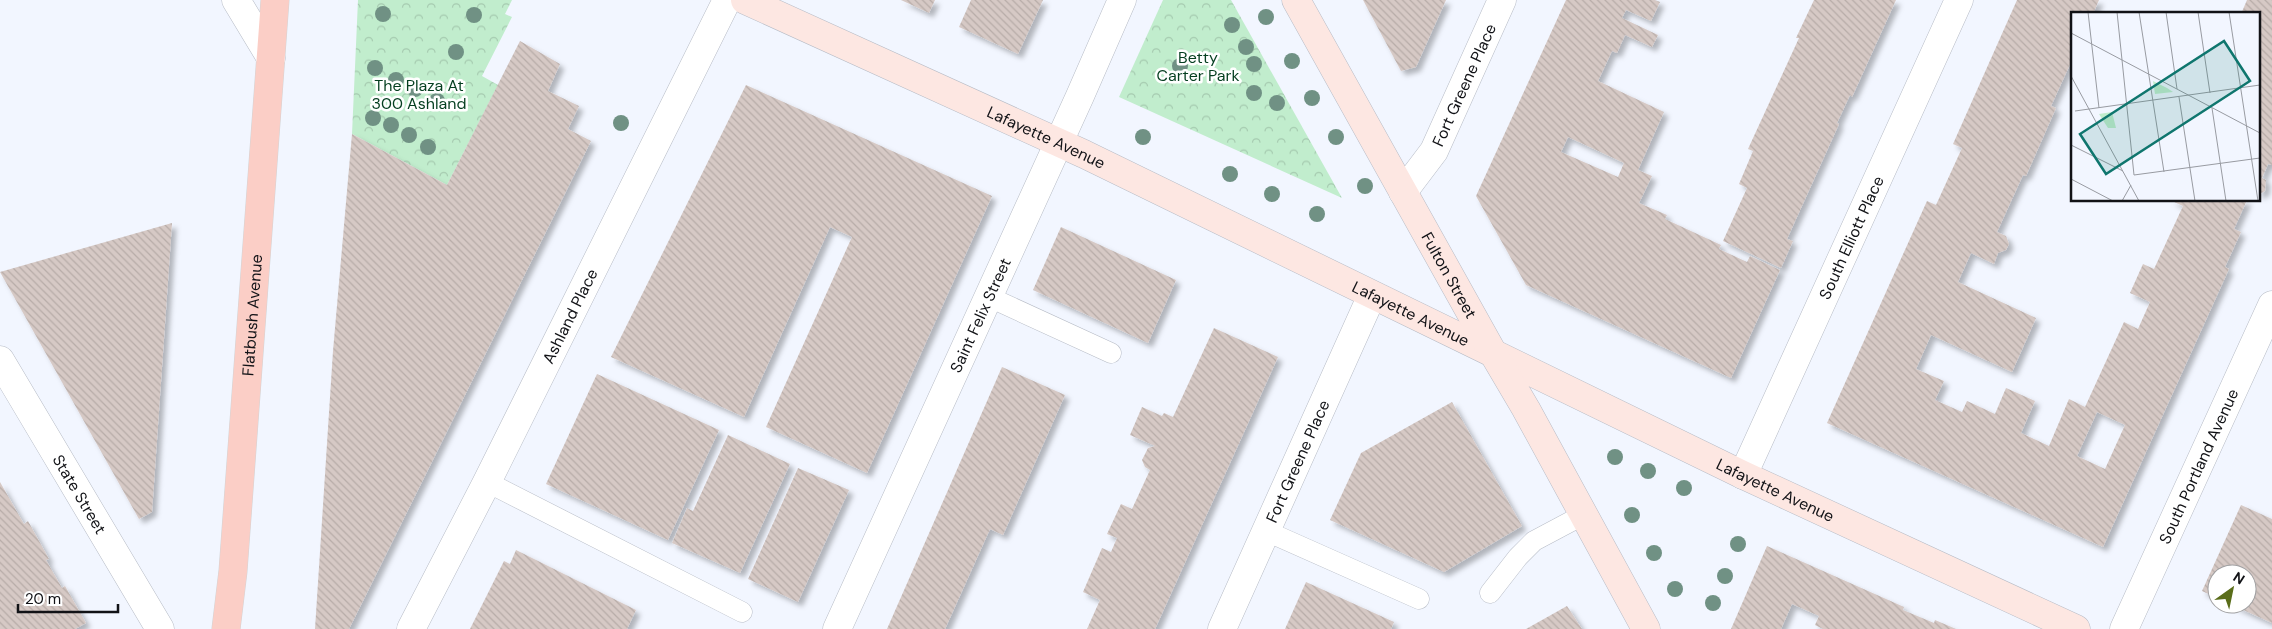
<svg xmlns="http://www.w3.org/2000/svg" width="2272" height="629" font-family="'DM Sans',sans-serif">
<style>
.park{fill:url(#park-crowns)}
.building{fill:url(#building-back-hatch);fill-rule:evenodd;filter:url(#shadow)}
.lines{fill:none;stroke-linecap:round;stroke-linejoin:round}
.lane-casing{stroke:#b7bcc6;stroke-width:21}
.street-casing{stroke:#b7bcc6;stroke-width:29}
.secondary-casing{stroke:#b7bcc6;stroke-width:29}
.primary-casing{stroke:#d4d4d5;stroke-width:29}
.lane{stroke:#fff;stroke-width:20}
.street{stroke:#fff;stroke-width:28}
.secondary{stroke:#fde7e2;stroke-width:28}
.primary{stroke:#fbcec6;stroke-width:28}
.tree{fill:#709184}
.labels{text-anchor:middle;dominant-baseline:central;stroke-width:5;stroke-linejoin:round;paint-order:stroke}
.park-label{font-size:16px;fill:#053f20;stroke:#fff}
.street-label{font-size:16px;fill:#111216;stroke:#fff}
.inset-road{fill:none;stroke:#989ba2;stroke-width:1}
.view{fill:#0f766e;fill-opacity:0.15;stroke:#0f766e;stroke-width:2.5}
.inset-edge{fill:none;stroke:#111216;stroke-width:2.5}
</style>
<defs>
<pattern id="park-crowns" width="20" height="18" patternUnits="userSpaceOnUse" patternTransform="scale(1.25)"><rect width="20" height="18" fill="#c1edcd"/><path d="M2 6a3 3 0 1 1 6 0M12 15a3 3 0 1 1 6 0" fill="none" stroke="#a5caaf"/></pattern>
<pattern id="building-back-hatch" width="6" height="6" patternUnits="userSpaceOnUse" patternTransform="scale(1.25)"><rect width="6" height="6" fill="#d6c9c5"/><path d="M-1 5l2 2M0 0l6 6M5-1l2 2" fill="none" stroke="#b7aca8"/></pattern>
<filter id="shadow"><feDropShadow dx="4.5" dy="4.5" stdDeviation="2.5" flood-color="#0004"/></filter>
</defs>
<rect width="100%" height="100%" fill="#f2f6ff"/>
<!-- park -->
<g class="park">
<polygon points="358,0 512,0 505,14 512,17 482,76 498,85 447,185 352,134"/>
<polygon points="1163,0 1231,0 1342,198 1119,97"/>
</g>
<!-- building -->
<g class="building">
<polygon points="901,0 935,0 929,13"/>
<polygon points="971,0 1043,0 1018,54 959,27"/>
<polygon points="1363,0 1446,0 1416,67 1401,71"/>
<path d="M1566 0H1655L1660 2 1651 21 1626 10 1622 18 1658 35 1652 47 1625 35 1617 53 1612 51 1598 81 1664 112 1638 170 1652 176 1639 203 1667 215 1665 219 1721 245 1719 249 1747 262 1750 256 1780 270 1731 378 1526 285 1476 196ZM1568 137 1624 163 1618 177 1561 152Z"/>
<polygon points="1814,0 1896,0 1852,97 1850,95 1837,123 1839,124 1787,239 1793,241 1781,268 1723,241 1747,188 1739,184 1753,151 1748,149 1799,38 1796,38"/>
<path d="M2017 0H2099L2093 14H2072V60L2051 106 2056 108 2026 176 2023 175 1997 232 2006 236 2009 244 2006 250 1998 253 1994 264 1971 253 1958 282 2036 318 2012 372 1931 335 1916 369 1944 381 1935 400 1962 412 1967 401 1995 414 2006 388 2035 401 2021 433 2049 446 2069 399 2085 407 2124 322 2138 329 2150 302 2130 293 2143 264 2154 269 2183 206 2170 200H2247L2234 229 2241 232 2225 267 2229 269 2103 547 1827 423 1927 201 1936 205 1962 148 1953 144ZM2097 412 2125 425 2105 469 2077 456Z"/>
<polygon points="2247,0 2272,0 2272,165 2268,164 2262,178 2266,180 2265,191 2258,195 2258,14 2241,14"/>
<polygon points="520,41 560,64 548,91 579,106 568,129 591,141 349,629 315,629 333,351 352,134 447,185"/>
<polygon points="746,85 992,196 867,473 766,427 852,237 830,227 744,417 611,357"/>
<polygon points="172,223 152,512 139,519 0,272"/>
<polygon points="1061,227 1176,280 1148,343 1033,290"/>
<polygon points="1214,328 1278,357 1155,629 1087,629 1100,600 1083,592 1102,548 1111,552 1117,538 1107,534 1121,504 1132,509 1150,470 1145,467 1142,460 1148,448 1155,446 1130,435 1142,407 1162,416 1164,413 1173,417"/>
<polygon points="1002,367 1065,395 1003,535 990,529 945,629 887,629"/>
<polygon points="597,374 719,430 668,540 546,484"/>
<polygon points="1452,402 1522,526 1444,572 1330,520 1361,453"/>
<polygon points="728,435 790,464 740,573 672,543 687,508 693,511"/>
<polygon points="798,468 849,490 798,602 748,579"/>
<polygon points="0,482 24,524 28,521 49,559 46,560 62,588 65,586 86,623 75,629 0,629"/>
<polygon points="2241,505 2272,519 2272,623 2230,604 2247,604 2247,574 2217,574 2217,598 2202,591"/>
<polygon points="1767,546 1904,607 1903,610 1934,623 1935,620 1956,629 1823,629 1815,625 1819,616 1792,604 1781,629 1731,629"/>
<polygon points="516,550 636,610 627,629 470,629 504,561 510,564"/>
<polygon points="1306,582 1394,622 1391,629 1285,629"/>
<polygon points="1567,606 1582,629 1526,629"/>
</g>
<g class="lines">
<!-- lane casing -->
<g class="lane-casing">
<g id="lane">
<polyline points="989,297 1111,353"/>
<polyline points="487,482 742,612"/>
<polyline points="1266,531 1419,599"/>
<polyline points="1490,593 1518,557 1534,541 1583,515"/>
</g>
</g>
<!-- street casing -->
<g class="street-casing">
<g id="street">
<polyline points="236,0 271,58"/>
<path id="s1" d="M1403 192 1434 151 1502 0"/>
<path id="s2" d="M0 360 160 629"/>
<path id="s3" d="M1743 475 1959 0"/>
<path id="s4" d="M411 629 487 482 727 0"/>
<path id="s5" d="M837 629 1080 96 1122 0"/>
<path id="s6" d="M1222 629 1372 295"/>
<path id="s7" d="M2124 629 2272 305"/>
</g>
</g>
<!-- secondary casing -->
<g class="secondary-casing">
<g id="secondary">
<path id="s8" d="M745 0 1084 154 1743 475 2076 629"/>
<path id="s9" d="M1296 0 1493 353 1526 409 1646 629"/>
</g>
</g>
<!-- primary casing -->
<g class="primary-casing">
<g id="primary">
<path id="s10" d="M226 629 233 571 275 0"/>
</g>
</g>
<!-- lane -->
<use href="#lane" class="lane"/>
<!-- street -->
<use href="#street" class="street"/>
<!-- secondary -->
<use href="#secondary" class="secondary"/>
<!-- primary -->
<use href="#primary" class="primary"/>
</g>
<!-- trees -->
<g class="tree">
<circle cx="383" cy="14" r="8"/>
<circle cx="474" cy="15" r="8"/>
<circle cx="1266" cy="17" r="8"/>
<circle cx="1232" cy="25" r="8"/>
<circle cx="1246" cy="47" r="8"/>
<circle cx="456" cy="52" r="8"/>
<circle cx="1292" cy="61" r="8"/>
<circle cx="1254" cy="64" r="8"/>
<circle cx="1180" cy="66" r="8"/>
<circle cx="375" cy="68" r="8"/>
<circle cx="396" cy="80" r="8"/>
<circle cx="415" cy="89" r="8"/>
<circle cx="1254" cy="93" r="8"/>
<circle cx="1312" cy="98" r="8"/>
<circle cx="437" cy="101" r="8"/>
<circle cx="1277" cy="103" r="8"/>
<circle cx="373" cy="118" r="8"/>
<circle cx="621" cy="123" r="8"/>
<circle cx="391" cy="125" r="8"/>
<circle cx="409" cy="135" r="8"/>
<circle cx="1143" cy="137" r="8"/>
<circle cx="1336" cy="137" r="8"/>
<circle cx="428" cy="147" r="8"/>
<circle cx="1230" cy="174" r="8"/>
<circle cx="1365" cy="186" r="8"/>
<circle cx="1272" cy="194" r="8"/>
<circle cx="1317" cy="214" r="8"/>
<circle cx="1615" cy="457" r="8"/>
<circle cx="1648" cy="471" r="8"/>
<circle cx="1684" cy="488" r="8"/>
<circle cx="1632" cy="515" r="8"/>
<circle cx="1738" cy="544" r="8"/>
<circle cx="1654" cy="553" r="8"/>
<circle cx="1725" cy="576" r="8"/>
<circle cx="1675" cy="589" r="8"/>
<circle cx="1713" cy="603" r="8"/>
</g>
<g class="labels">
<!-- park labels -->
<g class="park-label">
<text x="1198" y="57">Betty<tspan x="1198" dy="18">Carter Park</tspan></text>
<text x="419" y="85">The Plaza At<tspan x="419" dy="18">300 Ashland</tspan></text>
</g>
<!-- street labels -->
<g class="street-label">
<text stroke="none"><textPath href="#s1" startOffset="124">Fort Greene Place</textPath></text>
<text stroke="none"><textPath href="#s8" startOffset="331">Lafayette Avenue</textPath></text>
<text stroke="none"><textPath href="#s3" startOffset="261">South Elliott Place</textPath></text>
<text stroke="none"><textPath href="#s9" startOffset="315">Fulton Street</textPath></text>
<text stroke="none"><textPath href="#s8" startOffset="736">Lafayette Avenue</textPath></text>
<text stroke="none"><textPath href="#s10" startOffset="315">Flatbush Avenue</textPath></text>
<text stroke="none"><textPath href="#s4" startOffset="351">Ashland Place</textPath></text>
<text stroke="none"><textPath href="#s5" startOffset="345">Saint Felix Street</textPath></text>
<text stroke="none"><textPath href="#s6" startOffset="184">Fort Greene Place</textPath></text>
<text stroke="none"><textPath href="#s7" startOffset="179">South Portland Avenue</textPath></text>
<text stroke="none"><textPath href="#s8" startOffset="1141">Lafayette Avenue</textPath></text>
<text stroke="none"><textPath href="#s2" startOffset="156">State Street</textPath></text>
</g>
</g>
<!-- overview -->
<g transform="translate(2071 12)">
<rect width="189" height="189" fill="#f2f6ff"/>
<path d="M82 69 96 76 102 80 84 82ZM41 100 45 116H37L28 102Z" fill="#c1edcd"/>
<path class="inset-road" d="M17 0 28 96M46 0 63 163 189 146M68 0 93 160M95 0 106 77M127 0 139 81M158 0 187 189M0 21 189 121M0 64 68 189M108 85 124 189M141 96 155 189M4 99 189 73M0 133 52 159M0 167 42 189M51 189 60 173"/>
<path class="view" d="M153 29 179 69 35 162 9 122Z"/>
<rect width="189" height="189" class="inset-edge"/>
</g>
<!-- north arrow -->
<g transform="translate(2232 589) rotate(33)"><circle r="24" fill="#ffffff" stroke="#a0a0a2"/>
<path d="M0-4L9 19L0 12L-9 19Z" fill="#5a6d1a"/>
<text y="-8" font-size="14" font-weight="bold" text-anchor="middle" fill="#111216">N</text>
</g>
<!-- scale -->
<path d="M18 604v8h100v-8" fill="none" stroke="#111216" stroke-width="2.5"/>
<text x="25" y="604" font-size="15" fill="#111216" stroke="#ffffff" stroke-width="4" paint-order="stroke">20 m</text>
</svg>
